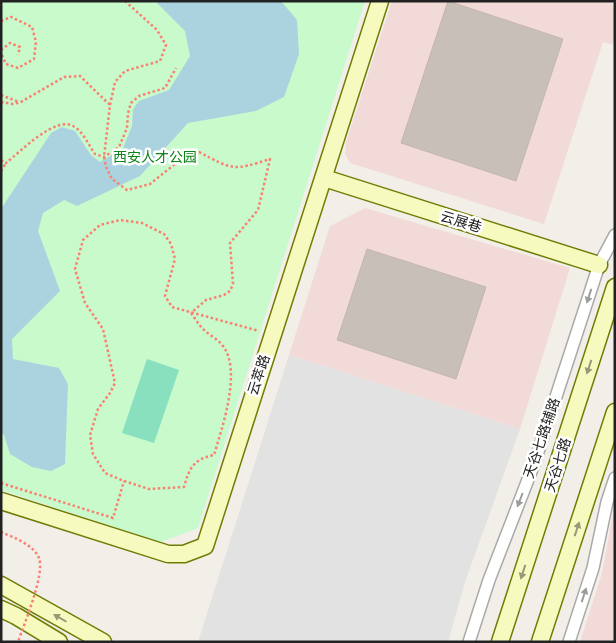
<svg xmlns="http://www.w3.org/2000/svg" width="616" height="643" font-family="Figtree,'Noto Sans SC',sans-serif">
<style>
.commercial{fill:#f2dad9}
.park{fill:#c8facc}
.pitch{fill:#88e0be}
.parking{fill:#e2e2e2}
.water{fill:#aad3df}
.building{fill:#c7bfb8;stroke:#c4b6ab}
.lines{fill:none;stroke-linecap:round;stroke-linejoin:round}
.street-casing{stroke:#a9a9a9;stroke-width:14}
.secondary-casing{stroke:#707d05;stroke-width:19}
.path{stroke:#fa8072;stroke-width:2.5;stroke-dasharray:2.5 2.5;stroke-linecap:butt}
.street{stroke:#fff;stroke-width:11}
.secondary{stroke:#f7fabf;stroke-width:16}
.path-bridge{stroke:#fa8072;stroke-width:2.5;stroke-dasharray:2.5 2.5;stroke-linecap:butt}
.oneway{fill:#9c9c9c}
.oneway2{fill:#979978}
.labels{text-anchor:middle;dominant-baseline:central;stroke-width:5;stroke-linejoin:round;paint-order:stroke}
.park-label{font-size:14px;fill:#0c8416;stroke:#fff}
.street-label{font-size:14px;fill:#222;stroke:#fff}
</style>
<rect width="100%" height="100%" fill="#f2efe9"/>
<!-- commercial -->
<g class="commercial">
<polygon points="392,1 611,1 615,11 615,45 603,42 544,224 350,163 345,154 346,142"/>
<polygon points="365,208 570,268 520,429 289,355 330,226"/>
<polygon points="615,503 615,642 580,642 602,573"/>
</g>
<!-- park -->
<polygon class="park" points="1,1 365,1 198,528 161,542 1,490"/>
<!-- pitch -->
<polygon class="pitch" points="147,359 179,370 154,443 122,433"/>
<!-- parking -->
<polygon class="parking" points="289,355 520,429 465,582 448,642 198,642"/>
<!-- water -->
<polygon class="water" points="155,1 281,1 297,20 299,54 284,97 256,111 188,123 140,176 77,206 64,200 43,213 38,231 60,291 12,339 13,359 59,368 68,384 65,464 51,471 32,467 10,454 4,435 1,432 1,209 51,133 62,127 75,131 91,155 100,162 123,148 132,126 133,109 139,101 169,90 190,56 185,31"/>
<!-- building -->
<g class="building">
<polygon points="448,1 563,39 516,181 401,143"/>
<polygon points="367,249 486,287 456,379 337,340"/>
</g>
<g class="lines">
<!-- street casing -->
<g class="street-casing">
<g id="street">
<polyline points="469,642 489,580 534,464 599,265 615,235"/>
<polyline points="569,642 593,568 607,502 615,478"/>
</g>
</g>
<!-- secondary casing -->
<g class="secondary-casing">
<g id="secondary">
<polyline points="324,178 599,265"/>
<polyline points="1,501 168,554 184,554 205,546 380,1"/>
<polyline points="1,585 103,642"/>
<polyline points="1,609 16,616 59,642"/>
<polyline points="500,642 615,287"/>
<polyline points="540,642 615,412"/>
</g>
</g>
<!-- path -->
<g class="path">
<path d="M125 1 157 30 166 45 160 61 125 71 115 82 110 105 104 157 106 167 112 179 127 190 150 184 185 156 199 152C233 170 233 171 270 159L258 210 230 243 233 284 230 291 224 295 206 300 191 313"/>
<polyline points="1,21 11,17 32,27 36,42 34,59 18,68 6,64 1,53"/>
<polyline points="1,50 10,43 20,47 18,55"/>
<polyline points="1,95 19,102"/>
<polyline points="1,102 13,104 21,102 64,77 80,76 110,105"/>
<path d="M1 160 6 163C20 152 55 116 73 126 83 131 89 146 95 154L104 157 119 147 127 128 128 113 131 103 139 96 165 88 176 68"/>
<polyline points="1,171 6,163"/>
<path d="M191 313C195 318 198 324 203 329 209 335 218 339 223 346 242 371 222 428 214 455 193 459 189 469 184 487L149 489 124 481 105 473 93 454 90 435 98 409 110 393 115 383 103 329 85 303 75 269 83 240 100 225 120 220 142 223 164 234 171 244 175 259 165 296 172 307 259 331"/>
<polyline points="1,483 113,518 124,481"/>
</g>
<!-- street -->
<use href="#street" class="street"/>
<!-- secondary -->
<use href="#secondary" class="secondary"/>
<!-- path-bridge -->
<path class="path-bridge" d="M1 532C13 537 34 545 39 558 45 575 24 624 18 642"/>
</g>
<!-- one-way arrows -->
<defs><path id="oneway-solid" d="M-6-.8H1V-3.2L6.5 0L1 3.2V.8H-6Z" transform="scale(1.25)"/></defs>
<g class="oneway">
<use href="#oneway-solid" transform="translate(589 296) rotate(108)"/>
<use href="#oneway-solid" transform="translate(520 500) rotate(111)"/>
<use href="#oneway-solid" transform="translate(584 595) rotate(-72)"/>
</g>
<g class="oneway2">
<use href="#oneway-solid" transform="translate(589 367) rotate(108)"/>
<use href="#oneway-solid" transform="translate(577 529) rotate(-72)"/>
<use href="#oneway-solid" transform="translate(523 572) rotate(108)"/>
<use href="#oneway-solid" transform="translate(60 618) rotate(-150)"/>
</g>
<g class="labels">
<!-- park labels -->
<g class="park-label">
<text x="155" y="157">西安人才公园</text>
</g>
<!-- street labels -->
<g class="street-label">
<text transform="translate(461 222) rotate(17)">云展巷</text>
<text transform="translate(259 375) rotate(-72)">云萃路</text>
<text transform="translate(542 438) rotate(-71)">天谷七路辅路</text>
<text transform="translate(558 465) rotate(-72)">天谷七路</text>
</g>
</g>
<!-- border -->
<rect width="616" height="643" fill="none" stroke="#222222" stroke-width="5"/>
</svg>
